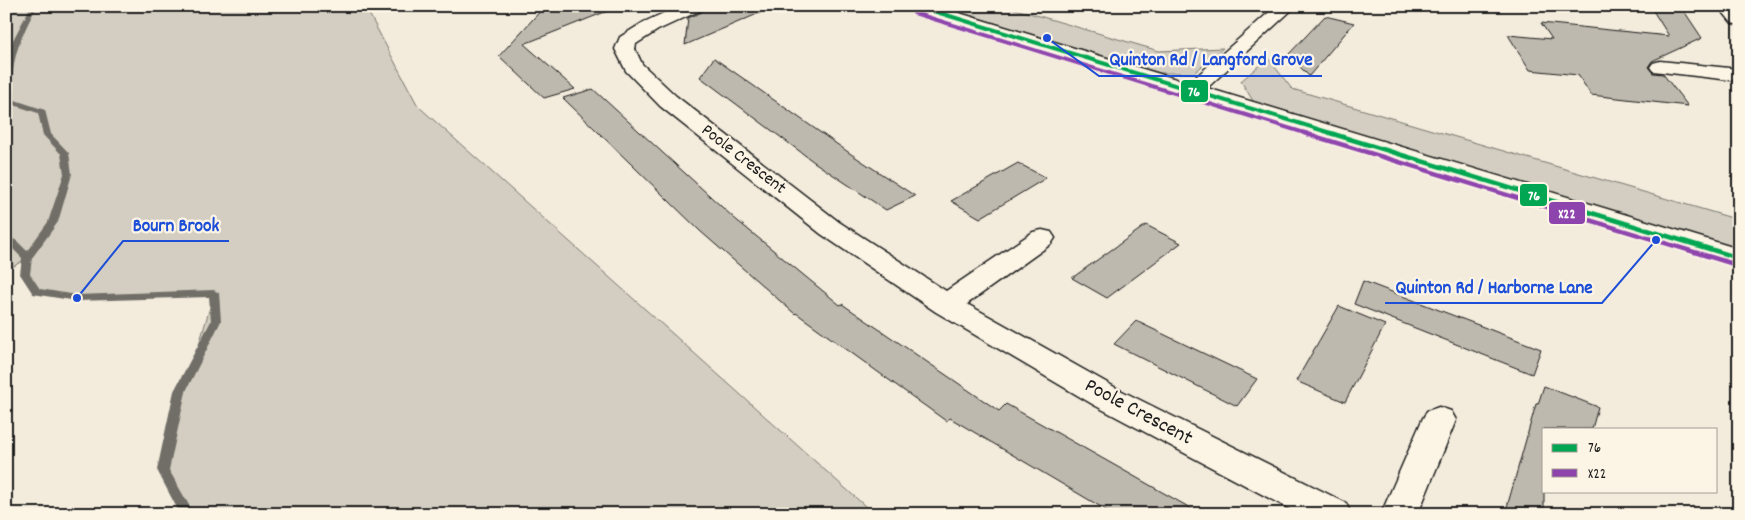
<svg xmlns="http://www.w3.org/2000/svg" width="1745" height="520" font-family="Dekko,sans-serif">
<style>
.green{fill:#d3cec1;stroke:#78756e}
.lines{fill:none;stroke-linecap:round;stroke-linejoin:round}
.stream{fill:#716e68;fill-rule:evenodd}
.building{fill:#beb9ae;stroke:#1c1c1c}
.minor-casing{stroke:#1c1c1c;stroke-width:3}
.major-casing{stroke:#1c1c1c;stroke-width:3}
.minor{fill:#fcf5e5;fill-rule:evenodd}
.major{fill:#fcf5e5;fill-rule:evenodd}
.bus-1-far1-casing{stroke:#fcf5e5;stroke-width:6}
.bus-1-casing{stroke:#fcf5e5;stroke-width:8}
.bus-2-far1-casing{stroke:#fcf5e5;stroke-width:6}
.bus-2-casing{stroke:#fcf5e5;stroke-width:8}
.bus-1-far1{stroke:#00a651;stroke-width:4}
.bus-1{stroke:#00a651;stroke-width:4.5}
.bus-2-far1{stroke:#8e44ad;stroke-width:4}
.bus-2{stroke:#8e44ad;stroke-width:4.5}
.labels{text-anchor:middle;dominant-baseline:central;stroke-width:4.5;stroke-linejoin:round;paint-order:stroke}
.street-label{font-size:18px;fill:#1c1c1c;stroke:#fcf5e5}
.near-street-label{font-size:21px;fill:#1c1c1c;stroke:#fcf5e5}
.leader{fill:none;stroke:#1d4ed8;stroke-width:2}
.callout-dot{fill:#1d4ed8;stroke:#fcf5e5;stroke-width:2}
.callout-label{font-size:19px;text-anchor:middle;font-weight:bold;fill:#1d4ed8;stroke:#fcf5e5;stroke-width:4.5;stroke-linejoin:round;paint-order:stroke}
.line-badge{stroke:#fcf5e5;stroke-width:2}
.badge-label{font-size:14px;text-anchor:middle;font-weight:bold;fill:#fff}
</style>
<rect width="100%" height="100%" fill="#f3ecdd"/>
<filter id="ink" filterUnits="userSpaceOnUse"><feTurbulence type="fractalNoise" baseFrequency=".02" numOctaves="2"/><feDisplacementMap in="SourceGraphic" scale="10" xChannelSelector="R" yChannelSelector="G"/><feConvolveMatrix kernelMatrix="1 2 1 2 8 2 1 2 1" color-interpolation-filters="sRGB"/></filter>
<g filter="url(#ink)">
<!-- green -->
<g class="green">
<polygon points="6,6 365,6 418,106 874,514 187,514 163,470 214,293 77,298 37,292 25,274 27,258 6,271"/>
<polygon points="939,6 1005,6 1159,51 1223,48 1194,73 1160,73"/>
<polygon points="1268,58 1292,89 1739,220 1739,249 1253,101 1241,81"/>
</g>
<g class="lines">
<!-- stream -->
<path class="stream" d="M31 6H37C21 36 7 65 15 100L45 110 51 134 69 153 72 174 58 222 32 258 30 274 40 289 77 295 214 290 219 293 221 321 186 391 169 470 194 514H180L157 470 174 391 211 321 209 297 77 301 33 294 20 274 22 258 6 242V235L17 241 27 251 48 222 64 174 61 154 43 135 38 113 8 103 6 97V61L13 40Z"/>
</g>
<!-- building -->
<g class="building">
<polygon points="545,6 615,8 524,44 575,89 544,98 499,56"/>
<polygon points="706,6 776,6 685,45 688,18 702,12"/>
<polygon points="1650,6 1682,8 1702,38 1652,61 1648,67 1653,73 1663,74 1688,106 1591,95 1578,75 1530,70 1508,35 1552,39 1541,23 1669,36"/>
<polygon points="1325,16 1354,23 1309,76 1288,55"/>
<polygon points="714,58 851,154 915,196 886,210 814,162 700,77"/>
<polygon points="593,89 734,218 840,305 842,304 999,411 1006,404 1201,514 1113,514 950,418 946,421 796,313 795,314 700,231 563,98"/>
<polygon points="1018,163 1046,178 980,218 951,201"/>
<polygon points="1146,225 1181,243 1107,298 1072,278"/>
<polygon points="1363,281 1541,349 1532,374 1354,304"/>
<polygon points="1339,306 1385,325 1345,402 1296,381"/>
<polygon points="1136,321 1257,379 1237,406 1114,344"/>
<polygon points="1544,386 1598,407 1592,429 1544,429 1544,514 1505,514 1536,404 1538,404"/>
</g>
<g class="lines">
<!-- minor casing -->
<g class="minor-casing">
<g id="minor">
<polygon points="679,6 704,6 701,10 658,30 636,44 635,49 642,64 676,96 839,222 946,291 1033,232 1042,230 1051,232 1055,238 1051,244 967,304 1118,389 1346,503 1351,514 1299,514 1094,405 936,312 821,234 660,106 626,71 615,49 620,37 644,22"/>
<polygon points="907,6 936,6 1189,83 1276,6 1296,6 1207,88 1739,249 1739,266 910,10"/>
<polygon points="1660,61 1739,69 1739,81 1653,71 1650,67 1653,63"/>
<polygon points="1439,407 1451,411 1456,420 1418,514 1381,514 1422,420 1427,411"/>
</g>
</g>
<!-- major casing -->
<g class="major-casing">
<polygon id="major" points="1718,6 1737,6 1739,25 1732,23"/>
</g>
<!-- minor -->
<use href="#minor" class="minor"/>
<!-- major -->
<use href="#major" class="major"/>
<!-- bus-1-far1 casing -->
<g class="bus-1-far1-casing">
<polyline id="bus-1-far1" points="917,6 1334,134"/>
</g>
<!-- bus-1 casing -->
<g class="bus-1-casing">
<polyline id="bus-1" points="1330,133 1739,258"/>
</g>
<!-- bus-2-far1 casing -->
<g class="bus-2-far1-casing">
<polyline id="bus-2-far1" points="914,13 1308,134"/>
</g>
<!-- bus-2 casing -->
<g class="bus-2-casing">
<polyline id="bus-2" points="1304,133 1737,265"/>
</g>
<!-- bus-1-far1 -->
<use href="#bus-1-far1" class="bus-1-far1"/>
<!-- bus-1 -->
<use href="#bus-1" class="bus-1"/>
<!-- bus-2-far1 -->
<use href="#bus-2-far1" class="bus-2-far1"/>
<!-- bus-2 -->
<use href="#bus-2" class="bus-2"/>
</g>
</g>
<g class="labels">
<!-- street labels -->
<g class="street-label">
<text transform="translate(743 160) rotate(38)">Poole Crescent</text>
</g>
<!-- near-street labels -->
<g class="near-street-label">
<text transform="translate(1138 413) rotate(28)">Poole Crescent</text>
</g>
</g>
<!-- callouts -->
<path class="leader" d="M1047 38L1099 76H1322M77 298L123 241H229M1656 240L1602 303H1385"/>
<g class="callout-dot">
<circle cx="1047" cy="38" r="5"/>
<circle cx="77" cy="298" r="5"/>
<circle cx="1656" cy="240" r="5"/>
</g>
<g class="callout-label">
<text x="1211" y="65">Quinton Rd / Langford Grove</text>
<text x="176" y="231">Bourn Brook</text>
<text x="1494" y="293">Quinton Rd / Harborne Lane</text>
</g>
<g class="line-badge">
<rect x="1180" y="79" width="29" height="24" rx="5" fill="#00a651"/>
<rect x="1519" y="183" width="29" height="24" rx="5" fill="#00a651"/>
<rect x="1548" y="201" width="38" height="24" rx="5" fill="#8e44ad"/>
</g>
<g class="badge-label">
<text x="1194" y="96">76</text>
<text x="1534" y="200">76</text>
<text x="1567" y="218">X22</text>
</g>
<!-- margin -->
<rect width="1745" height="520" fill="none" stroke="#fcf5e5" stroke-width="25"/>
<rect x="12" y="12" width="1720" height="495" fill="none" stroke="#1c1c1c" stroke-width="2" filter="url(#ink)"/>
<!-- legend -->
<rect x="1542" y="428" width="175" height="65" fill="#fcf5e5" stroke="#a29e95"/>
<rect x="1552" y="444" width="25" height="8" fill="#00a651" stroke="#a29e95"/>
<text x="1588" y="452" font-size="15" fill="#1c1c1c">76</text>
<rect x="1552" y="469" width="25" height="8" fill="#8e44ad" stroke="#a29e95"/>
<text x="1588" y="478" font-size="15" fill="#1c1c1c">X22</text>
</svg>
